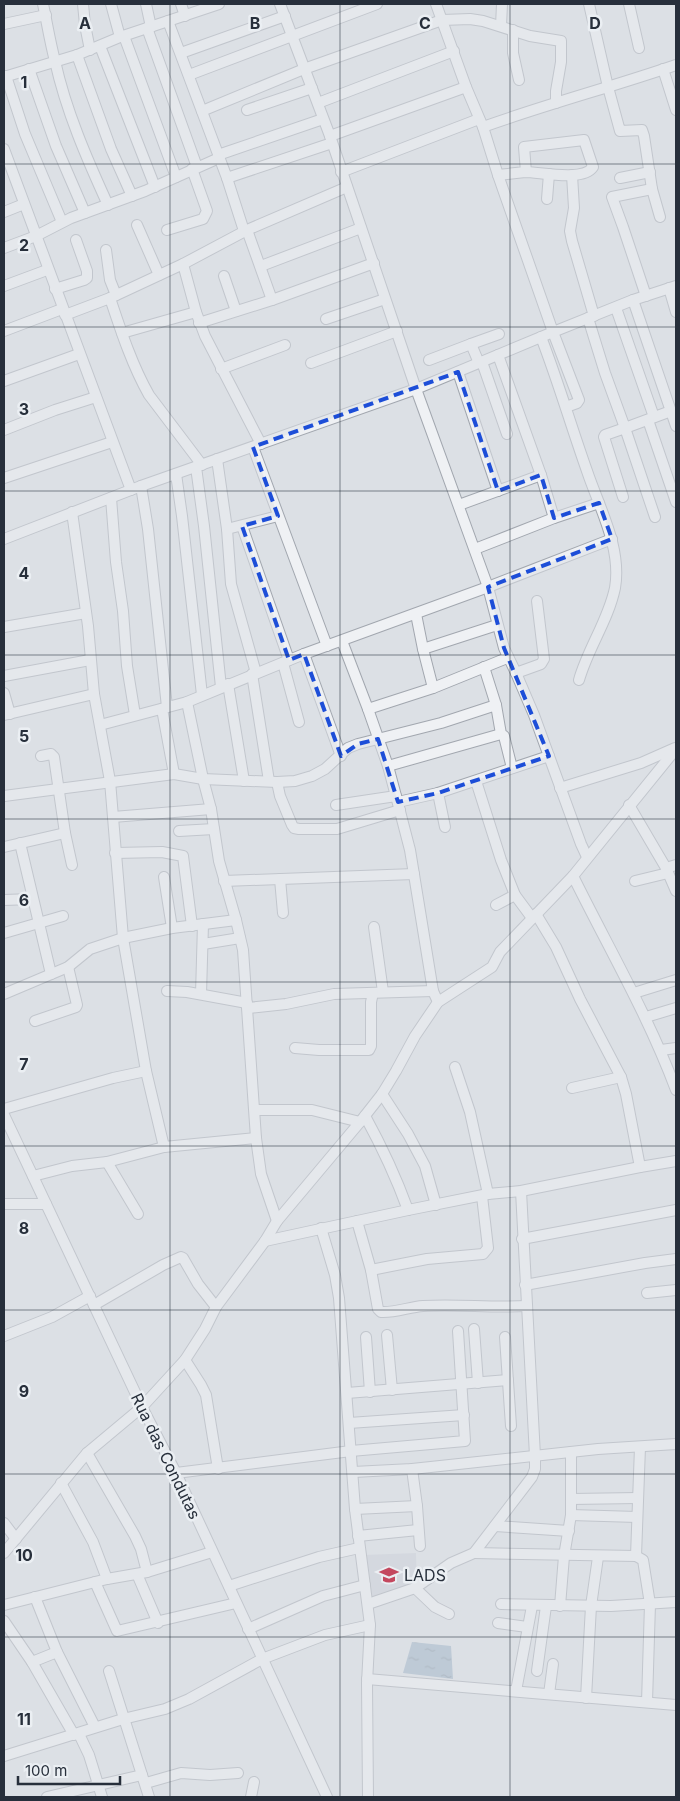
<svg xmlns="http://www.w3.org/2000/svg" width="680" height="1801" font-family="Inter,sans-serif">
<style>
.built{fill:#cbcfd7}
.water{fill:url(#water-ripples)}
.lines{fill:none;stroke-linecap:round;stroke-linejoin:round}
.minor-casing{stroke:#a2a7af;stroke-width:12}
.minor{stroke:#eff1f4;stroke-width:10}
.marked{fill:none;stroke:#1d4ed8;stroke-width:4;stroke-dasharray:10 6;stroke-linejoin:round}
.grid{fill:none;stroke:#272f3b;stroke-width:1;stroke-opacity:0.55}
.labels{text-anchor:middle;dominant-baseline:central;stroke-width:5;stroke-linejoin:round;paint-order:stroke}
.street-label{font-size:16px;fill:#272f3b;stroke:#ebeff3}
.poi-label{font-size:16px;fill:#272f3b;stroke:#ebeff3;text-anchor:start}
.grid-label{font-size:16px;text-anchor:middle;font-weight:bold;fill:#272f3b;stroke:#ebeff3;stroke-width:5;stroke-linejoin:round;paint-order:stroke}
</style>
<defs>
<pattern id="water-ripples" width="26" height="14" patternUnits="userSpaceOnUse" patternTransform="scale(1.25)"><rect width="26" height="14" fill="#99afc3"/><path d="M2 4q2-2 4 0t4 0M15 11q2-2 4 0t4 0" fill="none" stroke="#7d8fa0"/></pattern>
</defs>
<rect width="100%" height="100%" fill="#dce0e5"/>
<!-- built -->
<polygon class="built" points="416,1553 417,1587 369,1598 363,1555"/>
<!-- water -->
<polygon class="water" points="412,1642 451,1646 453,1679 403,1673"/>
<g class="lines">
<!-- minor casing -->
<g class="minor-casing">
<g id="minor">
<path d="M43 4C47 23 50 42 55 61 66 111 87 159 108 205"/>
<polyline points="83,4 85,25 90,50"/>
<polyline points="111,4 120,37"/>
<polyline points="146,4 151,27"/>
<polyline points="181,4 185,16"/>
<polyline points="280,4 330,136 416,389 488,587 504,648 516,673 534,715 581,844 587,857"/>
<polyline points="436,4 466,87 483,127 498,175 553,332 579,400 577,403 566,407"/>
<polyline points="589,4 608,87 620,131 642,130 644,136 652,189 660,217"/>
<polyline points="629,4 639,48"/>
<polyline points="168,21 227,178 244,231"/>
<polyline points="4,24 46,15"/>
<polyline points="501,26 502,4"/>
<polyline points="147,28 197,167"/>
<polyline points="513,30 513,53 519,80"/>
<polyline points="124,36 176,177"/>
<polyline points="100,46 155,187"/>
<polyline points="181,53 285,16"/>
<polyline points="77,55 111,149 132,196"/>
<polyline points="29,69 56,146 85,213"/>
<polyline points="663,69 676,110"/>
<polyline points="189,75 377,4"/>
<polyline points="6,76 25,134 62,222"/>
<polyline points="4,77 77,55 120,37 219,4"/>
<polyline points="318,103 454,51"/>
<polyline points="247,110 312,88"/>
<polyline points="202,111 304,69 442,20 470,19 483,21 530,36 561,41 561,62 556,91 556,103"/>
<path d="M483 127C547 104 612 87 676 65"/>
<polyline points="330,136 466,87"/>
<polyline points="4,149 131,490"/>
<polyline points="218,155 323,119"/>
<polyline points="341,172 479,119"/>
<path d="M498 175C507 174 516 173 525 172 540 172 583 182 593 167L584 140 524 147 526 172"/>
<polyline points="572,175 574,208 570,231 572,241 594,316"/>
<polyline points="227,178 332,143"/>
<polyline points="620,178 650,172"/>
<polyline points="547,199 549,174"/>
<polyline points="4,212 24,204"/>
<polyline points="137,225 159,275"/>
<polyline points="167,230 203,219 207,211 192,169"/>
<polyline points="247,230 272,300"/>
<polyline points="4,248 36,236 71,218 145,191 219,158"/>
<polyline points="106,250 110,280 116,295"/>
<polyline points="183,264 196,312 205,336 261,444"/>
<polyline points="261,266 361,228"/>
<polyline points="224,276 236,311"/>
<polyline points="4,286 47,270"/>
<polyline points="669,288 676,312"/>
<polyline points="55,289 84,280 87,278 87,271 76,240"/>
<polyline points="646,296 623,227 612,197 652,189"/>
<path d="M110 298C121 331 132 365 149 395L202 465"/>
<polyline points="633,300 676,426"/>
<polyline points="616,308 654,417"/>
<polyline points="65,315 110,298 183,264 247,230 347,187"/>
<polyline points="588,318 605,373 625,428 671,411"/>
<polyline points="326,319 385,299"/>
<polyline points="199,323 272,300 374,263"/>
<polyline points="4,331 62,309"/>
<polyline points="122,333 196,312"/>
<path d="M541 337C558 381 571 426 587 471 599 507 622 548 615 588 608 621 588 648 579 680"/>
<polyline points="471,344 499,334"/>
<polyline points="498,355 541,475 554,518"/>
<polyline points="429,360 471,344 479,363"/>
<polyline points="482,362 507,434"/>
<polyline points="311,363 397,331"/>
<polyline points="221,369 285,345"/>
<polyline points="458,372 498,491"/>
<polyline points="4,381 79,354"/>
<polyline points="648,420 676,502"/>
<polyline points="4,430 55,410 96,397"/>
<polyline points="253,447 327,646"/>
<polyline points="217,459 227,529 231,584 256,673"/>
<polyline points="196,467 204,526 221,687"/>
<polyline points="176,474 182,516 202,695"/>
<polyline points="4,478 112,442"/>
<polyline points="141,486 148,529 167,707"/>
<polyline points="623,497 604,437 605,435 625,428 655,517"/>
<polyline points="111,498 116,562 123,611 127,666 135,715"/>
<polyline points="459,505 541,475"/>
<polyline points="72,512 88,626 94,694 110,781 123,938 146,1071 164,1147"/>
<polyline points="242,526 289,660"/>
<polyline points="227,529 278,516"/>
<polyline points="4,539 141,486 416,389 553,332 633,300 676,286"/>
<polyline points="475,549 554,518 599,503"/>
<polyline points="416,614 423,649 433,688"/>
<polyline points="4,627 86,613"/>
<polyline points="342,641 368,709 388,766 396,796 410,850 433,991 438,1002"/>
<polyline points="423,649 497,625"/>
<polyline points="304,654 341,756"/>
<polyline points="283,663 299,722"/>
<polyline points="484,667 496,705 501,734 504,736 512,768"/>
<polyline points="516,673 541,664 544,659 537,601"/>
<polyline points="252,674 269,781"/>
<polyline points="4,676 90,660"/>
<polyline points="228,684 244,781"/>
<polyline points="4,693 10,714"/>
<polyline points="187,702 203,779 211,809 219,861 236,920 243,950 256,1138 261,1174 277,1221"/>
<polyline points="162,709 174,774"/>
<polyline points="368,709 433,688 507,658"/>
<polyline points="4,715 94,694"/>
<polyline points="100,725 187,702 304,654 488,587 612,539"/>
<polyline points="41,756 51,754 54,757 65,833 72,865"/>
<polyline points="388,766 501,734"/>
<polyline points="476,781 501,860 515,895 532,918"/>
<polyline points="277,782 280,796 292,825 294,828 299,829 337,829 400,810"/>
<polyline points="560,788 641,763 675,748"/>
<polyline points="438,793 445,827"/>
<polyline points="4,796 174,774 203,779 277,782 295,781 312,776 325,769 348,748 358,744 441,723 496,705"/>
<polyline points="398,802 438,793 549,756"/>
<polyline points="336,805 396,796"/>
<polyline points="629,805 666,868 676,891"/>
<polyline points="113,817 211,809"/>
<polyline points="179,831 214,829"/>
<polyline points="20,843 51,974"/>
<polyline points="4,847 65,833"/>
<polyline points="115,853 162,852 183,856 192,926"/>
<polyline points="666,868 676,865"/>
<path d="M573 876C608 947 648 1015 676 1090"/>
<polyline points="164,877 172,928"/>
<polyline points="280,879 283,913"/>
<polyline points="224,881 414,874"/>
<polyline points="635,881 668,873"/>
<polyline points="4,900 32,899"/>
<polyline points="496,905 515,895"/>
<polyline points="536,914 556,947 580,999 621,1077 626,1094 640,1167"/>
<polyline points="374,927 383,992"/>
<polyline points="4,933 63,916"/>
<polyline points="203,944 240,938"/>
<polyline points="167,991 187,992 247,1003"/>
<polyline points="634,993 676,980"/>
<polyline points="4,994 68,967 90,949 123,938 172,928 236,920"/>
<polyline points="201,994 203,924"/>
<polyline points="248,1008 286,1004 334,994 433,991"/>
<polyline points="646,1017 676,1008"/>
<polyline points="35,1021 76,1007 77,1005 68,967"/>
<polyline points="295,1048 319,1050 369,1050 371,1046 371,1002 373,993"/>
<polyline points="661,1050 676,1048"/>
<polyline points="455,1067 470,1112 488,1194"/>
<polyline points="572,1088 621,1077"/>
<polyline points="382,1094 408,1134 425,1166 436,1205"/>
<polyline points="4,1109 113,1078 146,1071"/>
<polyline points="255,1110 312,1110 360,1122"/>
<polyline points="4,1115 142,1407 176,1473 327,1797"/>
<path d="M365 1116C382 1147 396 1177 408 1210"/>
<polyline points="107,1162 138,1214"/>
<polyline points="33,1176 72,1166 107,1162 164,1147 256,1138"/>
<polyline points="4,1204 46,1204"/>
<path d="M357 1221 371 1270 378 1309 381 1312C395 1313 409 1307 423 1306 458 1304 492 1308 527 1306"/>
<polyline points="321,1228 335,1275 339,1298 355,1509 370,1625 367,1683 368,1797"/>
<polyline points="522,1239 676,1210"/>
<polyline points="265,1241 408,1210 488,1194 521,1191 640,1167 676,1161"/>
<polyline points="371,1270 427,1259 483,1254 488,1248 482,1196"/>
<polyline points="525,1285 645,1263 676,1259"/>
<polyline points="647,1293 676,1290"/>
<polyline points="94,1305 163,1265 181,1257 183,1258 198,1284 216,1307"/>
<polyline points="474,1329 478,1383"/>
<polyline points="387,1335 392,1390"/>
<polyline points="4,1336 52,1317 90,1296"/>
<polyline points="366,1337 370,1392"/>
<polyline points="505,1337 511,1426"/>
<polyline points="185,1360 201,1385 206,1395 218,1469"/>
<polyline points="347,1393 508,1380"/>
<polyline points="349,1423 464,1415"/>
<polyline points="87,1453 135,1536 141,1549 147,1572"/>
<polyline points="412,1469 417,1506 420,1546"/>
<polyline points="353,1472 412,1469 598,1449 676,1444"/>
<polyline points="176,1473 351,1451 465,1441 458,1331"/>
<polyline points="61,1483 93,1542 107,1579"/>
<polyline points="571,1499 638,1498"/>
<polyline points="355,1509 417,1506"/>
<polyline points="571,1515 637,1517"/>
<polyline points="4,1523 16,1539"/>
<polyline points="495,1526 569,1531"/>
<polyline points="358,1536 418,1530"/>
<polyline points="4,1553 87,1453 142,1407 185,1360 205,1329 216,1307 265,1241 277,1221 360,1122 382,1094 396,1071 415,1036 438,1002 492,967 500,952 573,876 676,749"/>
<polyline points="474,1553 636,1556 643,1560 650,1604 647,1702"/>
<polyline points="636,1556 640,1447"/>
<polyline points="137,1574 158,1623"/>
<polyline points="95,1582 117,1631 236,1603"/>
<polyline points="229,1586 319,1557 359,1548"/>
<polyline points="415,1588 435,1607 449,1614"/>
<polyline points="35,1597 57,1652 95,1727"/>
<polyline points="368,1604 415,1588 451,1563 474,1553 532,1477 535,1469 535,1456 521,1191"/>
<polyline points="501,1604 611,1606 676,1602"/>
<polyline points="4,1605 107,1579 147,1572 212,1552"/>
<polyline points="560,1606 564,1556 571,1515 571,1452"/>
<polyline points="4,1621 32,1662 74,1735"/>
<polyline points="498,1623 527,1627"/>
<polyline points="248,1629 323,1596 365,1585"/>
<polyline points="32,1662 57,1652"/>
<polyline points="109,1671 149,1797"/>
<polyline points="537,1671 546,1606"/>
<polyline points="367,1679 676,1705"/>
<polyline points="516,1691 532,1606"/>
<polyline points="549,1694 553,1664"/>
<polyline points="586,1698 591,1606 598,1557"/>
<polyline points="79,1734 89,1755 102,1797"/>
<polyline points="4,1756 123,1719 165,1709 189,1699 262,1659 325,1635 370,1625"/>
<polyline points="146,1783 181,1773 210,1775 238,1773"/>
<polyline points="47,1797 142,1775"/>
<polyline points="251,1797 254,1782"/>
</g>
</g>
<!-- minor -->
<use href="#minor" class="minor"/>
</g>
<!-- marked area -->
<path d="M0 0H680V1801H0ZM458 372 498 491 541 475 554 518 599 503 612 539 488 587 504 648 549 756 438 793 398 802 378 739 358 744 341 756 304 654 289 660 242 526 278 516 253 447Z" fill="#dce0e5" fill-opacity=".55" fill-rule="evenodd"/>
<path class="marked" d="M458 372 498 491 541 475 554 518 599 503 612 539 488 587 504 648 549 756 438 793 398 802 378 739 358 744 341 756 304 654 289 660 242 526 278 516 253 447Z"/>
<!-- grid -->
<path class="grid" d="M170 4V1797M340 4V1797M510 4V1797M4 164H676M4 327H676M4 491H676M4 655H676M4 819H676M4 982H676M4 1146H676M4 1310H676M4 1474H676M4 1637H676"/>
<!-- icons -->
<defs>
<g id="university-bare" transform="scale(1.5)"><path d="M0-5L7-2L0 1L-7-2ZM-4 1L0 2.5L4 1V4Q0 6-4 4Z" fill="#c4485f" stroke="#ebeff3" stroke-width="2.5" paint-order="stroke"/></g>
</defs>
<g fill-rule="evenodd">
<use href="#university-bare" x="389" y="1575"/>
</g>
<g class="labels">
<!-- street labels -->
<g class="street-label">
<text transform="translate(166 1456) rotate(64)">Rua das Condutas</text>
</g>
<!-- poi labels -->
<g class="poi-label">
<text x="404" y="1575">LADS</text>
</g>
</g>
<g class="grid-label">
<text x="85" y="29">A</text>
<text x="255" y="29">B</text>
<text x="425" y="29">C</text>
<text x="595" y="29">D</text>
<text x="24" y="88">1</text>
<text x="24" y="251">2</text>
<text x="24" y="415">3</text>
<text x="24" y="579">4</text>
<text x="24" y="742">5</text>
<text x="24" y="906">6</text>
<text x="24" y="1070">7</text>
<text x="24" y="1234">8</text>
<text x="24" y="1397">9</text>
<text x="24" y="1561">10</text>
<text x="24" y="1725">11</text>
</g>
<!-- border -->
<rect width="680" height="1801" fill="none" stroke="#272f3b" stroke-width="10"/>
<!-- scale -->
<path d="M18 1776v8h102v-8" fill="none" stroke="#272f3b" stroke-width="2.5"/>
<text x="25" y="1776" font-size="15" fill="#272f3b" stroke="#ebeff3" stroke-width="4" paint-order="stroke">100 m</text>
</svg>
